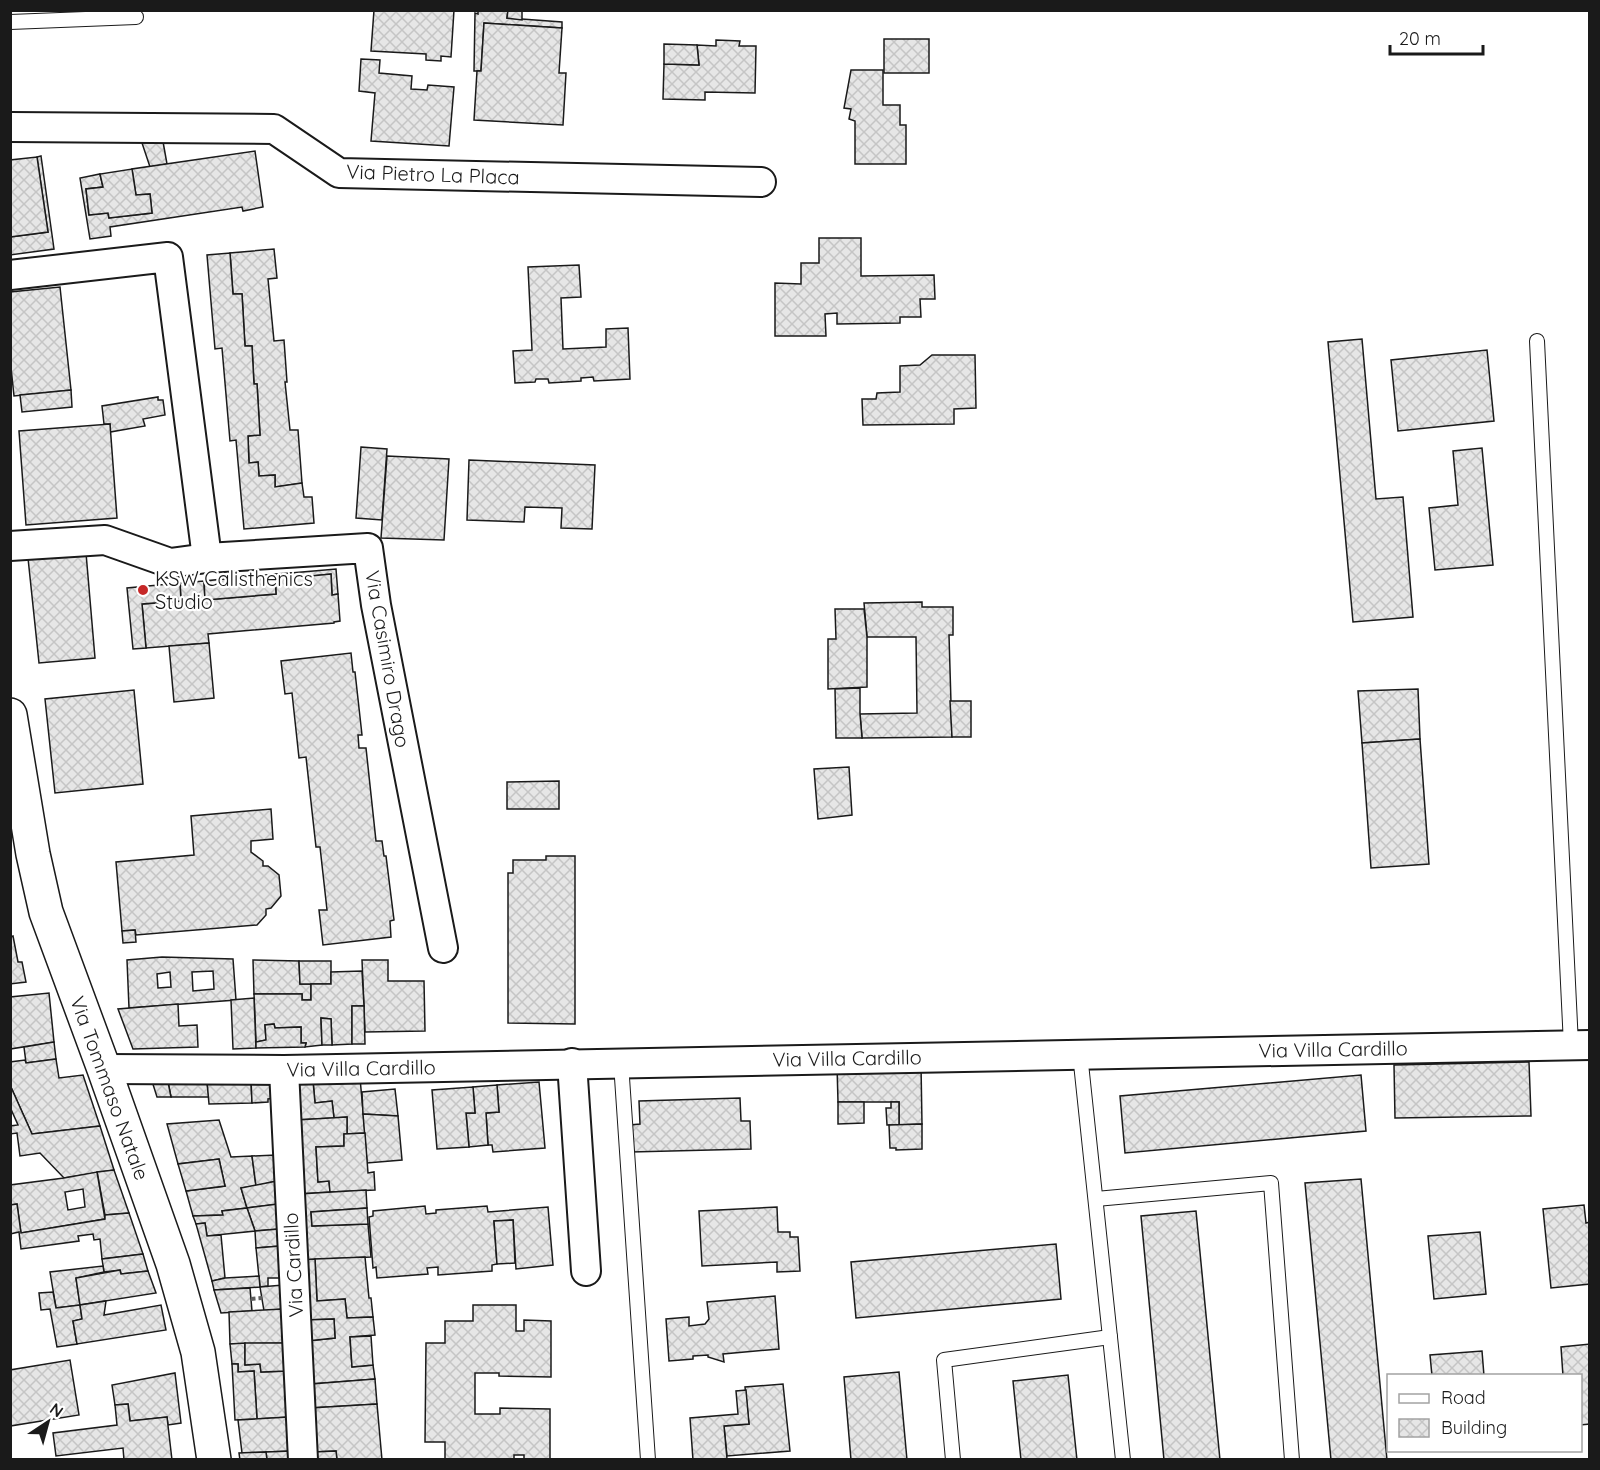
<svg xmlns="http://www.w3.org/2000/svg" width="1600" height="1470" font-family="Quicksand,sans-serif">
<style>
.building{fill:url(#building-cross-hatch);stroke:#1a1a1a;stroke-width:1.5;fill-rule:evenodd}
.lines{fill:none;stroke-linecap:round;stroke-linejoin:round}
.lane-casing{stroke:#1a1a1a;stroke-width:16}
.street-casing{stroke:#1a1a1a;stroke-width:32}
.secondary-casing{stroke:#1a1a1a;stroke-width:36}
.path{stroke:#5f5f5f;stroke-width:4;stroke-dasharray:4.5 3;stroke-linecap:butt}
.lane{stroke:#fff;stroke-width:14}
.street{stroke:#fff;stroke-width:28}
.secondary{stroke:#fff;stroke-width:33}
.poi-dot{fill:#c62828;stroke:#fff;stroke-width:2}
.labels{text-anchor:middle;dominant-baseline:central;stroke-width:4.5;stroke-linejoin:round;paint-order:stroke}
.street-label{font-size:20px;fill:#1a1a1a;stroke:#fff}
.poi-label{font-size:20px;fill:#1a1a1a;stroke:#fff;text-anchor:start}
</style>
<defs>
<pattern id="building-cross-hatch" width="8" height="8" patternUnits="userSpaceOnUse" patternTransform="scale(1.5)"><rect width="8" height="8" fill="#e6e6e6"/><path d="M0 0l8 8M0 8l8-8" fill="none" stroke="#c5c5c5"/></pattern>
</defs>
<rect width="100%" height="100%" fill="#fff"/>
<!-- building -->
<g class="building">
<polygon points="374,10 454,10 451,57 441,56 441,61 426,60 426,54 371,51"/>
<polygon points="478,10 508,10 507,18 562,22 562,28 484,23 481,71 474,71 475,13 478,14"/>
<polygon points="508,10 522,10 522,20 507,18"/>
<polygon points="484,23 562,28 559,73 566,73 563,125 474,120 477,71 481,71"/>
<rect x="884" y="39" width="45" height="34"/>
<polygon points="716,40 740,41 739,46 756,46 755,93 705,92 705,100 663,99 664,64 699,65 697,45 716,46"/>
<polygon points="664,44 697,45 699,65 664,64"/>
<polygon points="361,59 380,60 379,73 412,76 411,89 427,90 428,85 454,87 449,146 371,141 375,93 359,91"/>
<polygon points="851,70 883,70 883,105 900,105 900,125 906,125 906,164 855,164 855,121 849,119 851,109 844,108"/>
<polygon points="162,136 167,164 150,167 140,137"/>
<polygon points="255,151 263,207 243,211 242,207 110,227 111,236 90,239 80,178 100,174 103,187 86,189 89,215 108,213 109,218 152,213 150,194 136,195 132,169"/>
<polygon points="41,156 54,249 10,255 10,237 48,232 37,157"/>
<polygon points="37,157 48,232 10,237 10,160"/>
<polygon points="132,169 136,195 150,194 152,213 109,218 108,213 89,215 86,189 103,187 100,174"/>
<polygon points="819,238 861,238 861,276 934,275 935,299 920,299 921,317 900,317 900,323 837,324 837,313 825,314 826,336 775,336 775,283 801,284 801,263 819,263"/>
<polygon points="274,249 277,278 268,279 274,341 284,340 287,382 285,382 290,430 298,430 302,483 275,487 275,475 259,476 258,462 249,463 248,436 260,435 257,384 254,384 252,346 245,346 242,294 233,294 230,253"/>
<polygon points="230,253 233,294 242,294 245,346 252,346 254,384 257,384 260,435 248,436 249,463 258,462 259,476 275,475 275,487 302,483 304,497 312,497 314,523 244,529 236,440 230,441 222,348 215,349 207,255"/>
<polygon points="579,265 581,297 561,298 563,349 606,347 606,329 628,328 630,379 594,381 593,377 581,378 581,381 549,383 548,379 536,379 535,382 515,383 513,351 532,350 528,267"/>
<polygon points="60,287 71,390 14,396 10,358 10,292"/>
<polygon points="1362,339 1376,499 1403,497 1413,617 1353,622 1328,342"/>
<polygon points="1487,350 1494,421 1398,431 1391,360"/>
<polygon points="932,355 975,355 976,408 954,409 954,424 863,425 862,399 876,399 877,393 900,392 900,366 920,365"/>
<polygon points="71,390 72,407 22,412 20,395"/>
<polygon points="158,397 158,400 163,400 165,415 143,419 145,426 110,432 110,424 104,424 102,406"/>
<polygon points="110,424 117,518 26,525 19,431"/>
<polygon points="361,447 387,449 382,520 356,518"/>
<polygon points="1482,448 1493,565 1435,570 1429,508 1458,505 1453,451"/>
<polygon points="387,456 449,459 444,540 381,538"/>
<polygon points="469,460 595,465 592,529 561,528 562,508 525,507 524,522 467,520"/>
<polygon points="86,553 95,658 39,663 28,558"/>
<polygon points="336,569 338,594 332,595 331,574 291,578 291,573"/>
<polygon points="291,573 291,578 331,574 332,595 338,594 340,621 334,622 334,623 208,634 209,643 146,648 142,604 181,601 180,583 204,581 205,600 276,594 275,574"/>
<polygon points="275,574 276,594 205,600 204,581"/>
<polygon points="180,583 181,601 142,604 146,648 133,649 127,588"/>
<polygon points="922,602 922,607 953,607 953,635 949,635 952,737 862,738 860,714 917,713 916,637 867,637 864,603"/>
<polygon points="835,609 864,609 867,637 867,687 828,689 828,639 836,639"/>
<polygon points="209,643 214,698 174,702 169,646"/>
<polygon points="351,653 353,672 355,672 362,735 358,735 359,748 366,748 376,841 382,841 384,856 386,856 394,920 390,921 391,937 323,945 319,910 327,910 320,847 316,847 306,757 299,758 292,693 285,694 281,661"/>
<polygon points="860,688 860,714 862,738 836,738 835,689"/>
<polygon points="1418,689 1420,739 1362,743 1358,691"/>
<polygon points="134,690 143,784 55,793 45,699"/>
<polygon points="950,701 971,701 971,737 952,737"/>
<polygon points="1420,739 1429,864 1371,868 1362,743"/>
<polygon points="849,767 852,815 818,819 814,769"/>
<polygon points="559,781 559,809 507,809 507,782"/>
<polygon points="271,809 273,839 251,841 251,852 263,861 263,866 268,866 279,875 281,896 271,908 266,909 266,915 257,925 136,935 135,930 122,931 116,862 194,855 191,816"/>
<polygon points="546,856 575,856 575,1024 508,1023 508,873 513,873 513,860 546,860"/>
<polygon points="135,930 136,942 123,943 122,931"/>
<polygon points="13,936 18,962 22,962 26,982 10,984 10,937"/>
<path d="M162 957 233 959 236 1000 129 1008 127 960ZM213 971 214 989 193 991 192 972ZM170 972 171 987 158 988 157 974Z"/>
<polygon points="253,960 299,961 300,984 311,984 311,1000 302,1000 302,994 254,994"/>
<polygon points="362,960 388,960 388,981 424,981 425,1031 365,1032"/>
<polygon points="299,961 331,961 331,984 300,984"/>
<polygon points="362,971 364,1006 352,1006 352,1044 332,1045 331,1019 321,1018 322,1045 305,1047 306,1043 301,1043 301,1027 275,1028 274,1024 265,1025 266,1040 256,1042 254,994 302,994 302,1000 311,1000 311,984 331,984 331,972"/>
<polygon points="49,993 54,1042 10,1049 10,997"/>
<polygon points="254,998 256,1048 233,1049 231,1000"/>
<polygon points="178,1004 179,1026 197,1025 198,1047 133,1049 118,1009"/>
<polygon points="352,1006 364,1006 365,1044 352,1044"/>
<polygon points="321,1018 331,1019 332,1045 322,1045"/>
<polygon points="274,1024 275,1028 301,1027 301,1043 306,1043 305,1047 256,1048 256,1042 266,1040 265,1025"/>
<polygon points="54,1042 56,1059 26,1063 24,1047"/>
<polygon points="56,1059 59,1078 83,1075 100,1126 32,1134 10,1085 10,1062 25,1060 26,1063"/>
<polygon points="1529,1062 1531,1116 1395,1118 1394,1065"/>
<polygon points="837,1065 921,1065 922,1124 899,1125 899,1102 838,1102"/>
<polygon points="1361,1075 1366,1131 1125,1153 1120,1096"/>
<polygon points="206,1076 209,1097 171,1097 167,1077"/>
<polygon points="167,1077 171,1097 157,1097 151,1078"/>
<polygon points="360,1078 365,1133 347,1134 347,1117 334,1118 332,1101 315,1103 313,1081"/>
<polygon points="251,1080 252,1103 209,1104 207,1081"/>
<polygon points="251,1080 269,1080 276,1098 268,1099 268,1102 252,1103"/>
<polygon points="293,1081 313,1081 315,1103 332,1101 334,1118 296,1120"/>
<polygon points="539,1082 545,1148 493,1152 492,1145 488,1145 486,1113 499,1112 497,1085"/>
<polygon points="10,1085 32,1134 100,1126 114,1170 64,1178 40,1153 20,1156 17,1133 10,1134 10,1126 18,1125 10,1107"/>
<polygon points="497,1085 499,1112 486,1113 488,1145 469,1147 466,1113 475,1113 473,1087"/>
<polygon points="473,1087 475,1113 466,1113 469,1147 437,1149 432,1090"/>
<polygon points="395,1089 398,1116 363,1114 362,1092"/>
<polygon points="740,1098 741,1121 750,1121 751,1149 631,1152 630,1125 640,1124 639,1101"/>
<polygon points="838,1102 864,1102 864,1123 838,1124"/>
<polygon points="891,1102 899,1102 899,1125 887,1125 886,1108 891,1108"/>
<polygon points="363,1114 398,1116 402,1160 367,1163"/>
<polygon points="347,1117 347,1134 344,1134 344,1146 316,1147 318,1182 329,1181 330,1192 299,1194 296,1120"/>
<polygon points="219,1120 231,1157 252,1156 256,1186 241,1188 247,1208 222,1211 223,1215 193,1216 186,1191 225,1186 219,1159 178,1164 167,1124"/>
<polygon points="922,1124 922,1149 896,1150 896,1148 890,1148 889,1125"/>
<polygon points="365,1133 368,1173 374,1172 375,1190 330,1192 329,1181 318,1182 316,1147 344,1146 344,1134"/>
<polygon points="276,1155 277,1181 256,1186 252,1156"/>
<polygon points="219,1159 225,1186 186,1191 178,1164"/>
<polygon points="114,1170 129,1213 105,1215 97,1172"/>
<path d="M97 1172 105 1219 21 1233 17 1204 10 1205V1185L64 1178ZM83 1189 85 1207 68 1210 65 1192Z"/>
<polygon points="1361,1179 1387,1460 1331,1460 1305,1183"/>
<polygon points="277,1181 278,1204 247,1208 241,1188"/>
<polygon points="366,1190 367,1208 311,1212 312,1226 368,1224 371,1257 301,1260 299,1194"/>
<polygon points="17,1204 21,1233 105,1219 105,1215 129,1213 143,1254 102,1259 100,1239 94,1240 93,1234 78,1236 79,1241 21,1249 19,1232 10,1234 10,1205"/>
<polygon points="278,1204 279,1229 255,1231 247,1208"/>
<polygon points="1584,1205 1586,1223 1590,1222 1590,1284 1551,1288 1543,1209"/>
<polygon points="425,1206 426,1214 436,1213 436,1210 487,1206 488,1212 548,1207 553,1265 516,1269 513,1220 494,1221 497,1264 492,1265 492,1271 438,1275 438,1267 427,1268 428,1274 377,1278 376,1267 373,1268 369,1217 373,1216 373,1211"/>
<polygon points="777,1207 778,1232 790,1232 790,1237 798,1237 800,1271 777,1272 777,1262 702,1266 699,1211"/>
<polygon points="247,1208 255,1231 207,1236 205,1223 196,1224 193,1216 223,1215 222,1211"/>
<polygon points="367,1208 368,1224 312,1226 311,1212"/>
<polygon points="1196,1211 1220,1460 1164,1460 1141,1216"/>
<polygon points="513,1220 515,1263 497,1264 494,1221"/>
<polygon points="205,1223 207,1236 221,1235 225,1278 212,1281 196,1224"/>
<polygon points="279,1229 280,1246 256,1248 255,1231"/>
<polygon points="1480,1232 1486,1294 1434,1299 1428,1236"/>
<polygon points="1056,1244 1061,1299 856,1318 851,1262"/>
<polygon points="280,1246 282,1278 268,1278 268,1286 260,1287 256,1248"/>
<polygon points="143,1254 148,1271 121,1274 120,1270 104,1272 102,1259"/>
<polygon points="365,1257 369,1298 371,1298 373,1317 347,1318 345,1299 317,1301 315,1259"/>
<polygon points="315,1259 317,1301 345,1299 347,1318 373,1317 375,1335 350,1337 352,1367 373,1365 375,1379 311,1384 307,1341 335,1338 334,1319 305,1320 301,1260"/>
<polygon points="103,1266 104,1272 76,1278 80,1305 56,1308 50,1272"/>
<polygon points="120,1270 121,1274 148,1271 156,1293 80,1305 76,1278"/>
<polygon points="259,1276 260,1287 214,1290 212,1281 225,1278"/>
<polygon points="283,1285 283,1309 264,1311 260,1287"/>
<polygon points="250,1288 252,1311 221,1313 214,1290"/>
<polygon points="53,1292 56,1308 80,1305 82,1319 73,1321 77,1344 57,1347 50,1309 41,1310 39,1293"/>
<polygon points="775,1296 779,1349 723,1354 724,1362 708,1357 708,1355 693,1356 693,1359 669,1361 666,1319 689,1317 689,1326 705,1324 709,1319 707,1302"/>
<polygon points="106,1301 104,1315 161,1305 166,1330 77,1344 73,1321 82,1319 80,1305"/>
<polygon points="473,1305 516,1305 516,1331 524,1331 524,1320 551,1321 551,1377 499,1376 499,1373 475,1373 475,1414 500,1414 500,1408 550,1409 550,1460 524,1460 524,1455 514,1455 514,1460 445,1460 445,1442 425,1442 426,1343 445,1343 445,1321 473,1321"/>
<polygon points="283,1309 285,1343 230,1344 229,1312"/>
<polygon points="334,1319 335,1338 307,1341 305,1320"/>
<polygon points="371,1336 373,1365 352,1367 350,1337"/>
<polygon points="245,1343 245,1365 260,1364 261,1372 287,1371 289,1417 257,1419 254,1371 238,1372 238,1364 232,1364 230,1344"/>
<polygon points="245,1343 285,1343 287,1371 261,1372 260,1364 245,1365"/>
<polygon points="1590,1344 1590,1424 1580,1425 1580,1376 1563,1376 1561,1347"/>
<polygon points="1482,1351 1484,1376 1432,1376 1430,1355"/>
<polygon points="70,1360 79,1415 10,1426 10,1370"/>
<polygon points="232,1364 238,1364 238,1372 254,1371 257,1419 235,1420"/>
<polygon points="899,1372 907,1460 851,1460 844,1377"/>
<polygon points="175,1373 181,1423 168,1425 167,1417 130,1421 128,1404 115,1405 112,1385"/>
<polygon points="1068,1375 1077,1460 1021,1460 1013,1381"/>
<polygon points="375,1379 377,1404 310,1408 311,1384"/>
<polygon points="783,1384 790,1451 727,1456 724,1426 749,1424 745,1387"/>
<polygon points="746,1390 749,1424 724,1426 727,1459 693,1460 690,1418 738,1414 736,1391"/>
<polygon points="128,1404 130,1421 167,1417 172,1460 124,1460 123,1448 56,1456 53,1433 117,1425 115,1405"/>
<polygon points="377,1404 382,1460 337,1460 336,1451 313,1452 310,1408"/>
<polygon points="289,1417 292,1451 242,1453 238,1420"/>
<polygon points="292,1451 293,1460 267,1460 266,1452"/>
<polygon points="336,1451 337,1460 313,1460 313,1452"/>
<polygon points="266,1452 267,1460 240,1460 239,1453"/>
</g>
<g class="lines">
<!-- lane casing -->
<g class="lane-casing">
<g id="lane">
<polyline points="10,22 136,17"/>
<polyline points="1537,341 1571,1045"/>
<polyline points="1080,1054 1123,1460"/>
<polyline points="621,1063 648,1460"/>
<polyline points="1096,1199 1271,1183 1292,1460"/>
<polyline points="953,1460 944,1360 1110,1337"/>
</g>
</g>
<!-- street casing -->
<g class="street-casing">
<g id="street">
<polyline points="10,127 274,129 339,173 761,182"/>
<polyline points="10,275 168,257 207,558"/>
<polyline points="10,546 105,540 170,563 207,558 368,548 376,605 443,948"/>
<polyline points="572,1063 586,1271"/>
<polyline points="104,1069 284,1070 1590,1045"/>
<polyline points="284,1070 303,1460"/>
</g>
</g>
<!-- secondary casing -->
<g class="secondary-casing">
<polyline id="secondary" points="10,715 33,854 46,912 104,1069 173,1264 198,1352 214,1460"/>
</g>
<!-- path -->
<polyline class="path" points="251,1299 262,1298"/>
<!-- lane -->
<use href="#lane" class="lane"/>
<!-- street -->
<use href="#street" class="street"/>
<!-- secondary -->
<use href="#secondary" class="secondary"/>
</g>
<!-- markers -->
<circle class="poi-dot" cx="143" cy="590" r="6"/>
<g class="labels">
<!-- street labels -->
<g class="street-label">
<text transform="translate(433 174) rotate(2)">Via Pietro La Placa</text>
<text transform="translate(388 659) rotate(80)">Via Casimiro Drago</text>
<text transform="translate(1333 1049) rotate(-1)">Via Villa Cardillo</text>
<text transform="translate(847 1058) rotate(-1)">Via Villa Cardillo</text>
<text transform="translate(361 1068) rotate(-1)">Via Villa Cardillo</text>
<text transform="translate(110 1088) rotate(70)">Via Tommaso Natale</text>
<text transform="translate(293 1265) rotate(-93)">Via Cardillo</text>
</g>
<!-- poi labels -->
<g class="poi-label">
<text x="155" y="578">KSW Calisthenics<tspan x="155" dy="23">Studio</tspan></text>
</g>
</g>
<!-- border -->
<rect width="1600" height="1470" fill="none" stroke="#1a1a1a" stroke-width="24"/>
<!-- legend -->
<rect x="1387" y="1374" width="195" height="78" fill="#ffffff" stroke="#a3a3a3" stroke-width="1.5"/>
<rect x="1399" y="1394" width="30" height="9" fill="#ffffff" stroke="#a3a3a3" stroke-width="1.5"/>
<text x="1441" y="1404" font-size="18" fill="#1a1a1a">Road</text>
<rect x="1399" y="1419" width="30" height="18" fill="url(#building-cross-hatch)" stroke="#a3a3a3" stroke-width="1.5"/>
<text x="1441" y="1434" font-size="18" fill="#1a1a1a">Building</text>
<!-- north arrow -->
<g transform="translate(48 1422) rotate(36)" stroke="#ffffff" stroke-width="4.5" paint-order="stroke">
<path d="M0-4.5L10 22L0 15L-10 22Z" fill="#1a1a1a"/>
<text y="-9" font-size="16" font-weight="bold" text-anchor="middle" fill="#1a1a1a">N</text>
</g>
<!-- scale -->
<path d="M1390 45v9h93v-9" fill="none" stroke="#1a1a1a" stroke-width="3"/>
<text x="1399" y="45" font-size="18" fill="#1a1a1a" stroke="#ffffff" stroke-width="4.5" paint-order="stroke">20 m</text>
</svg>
